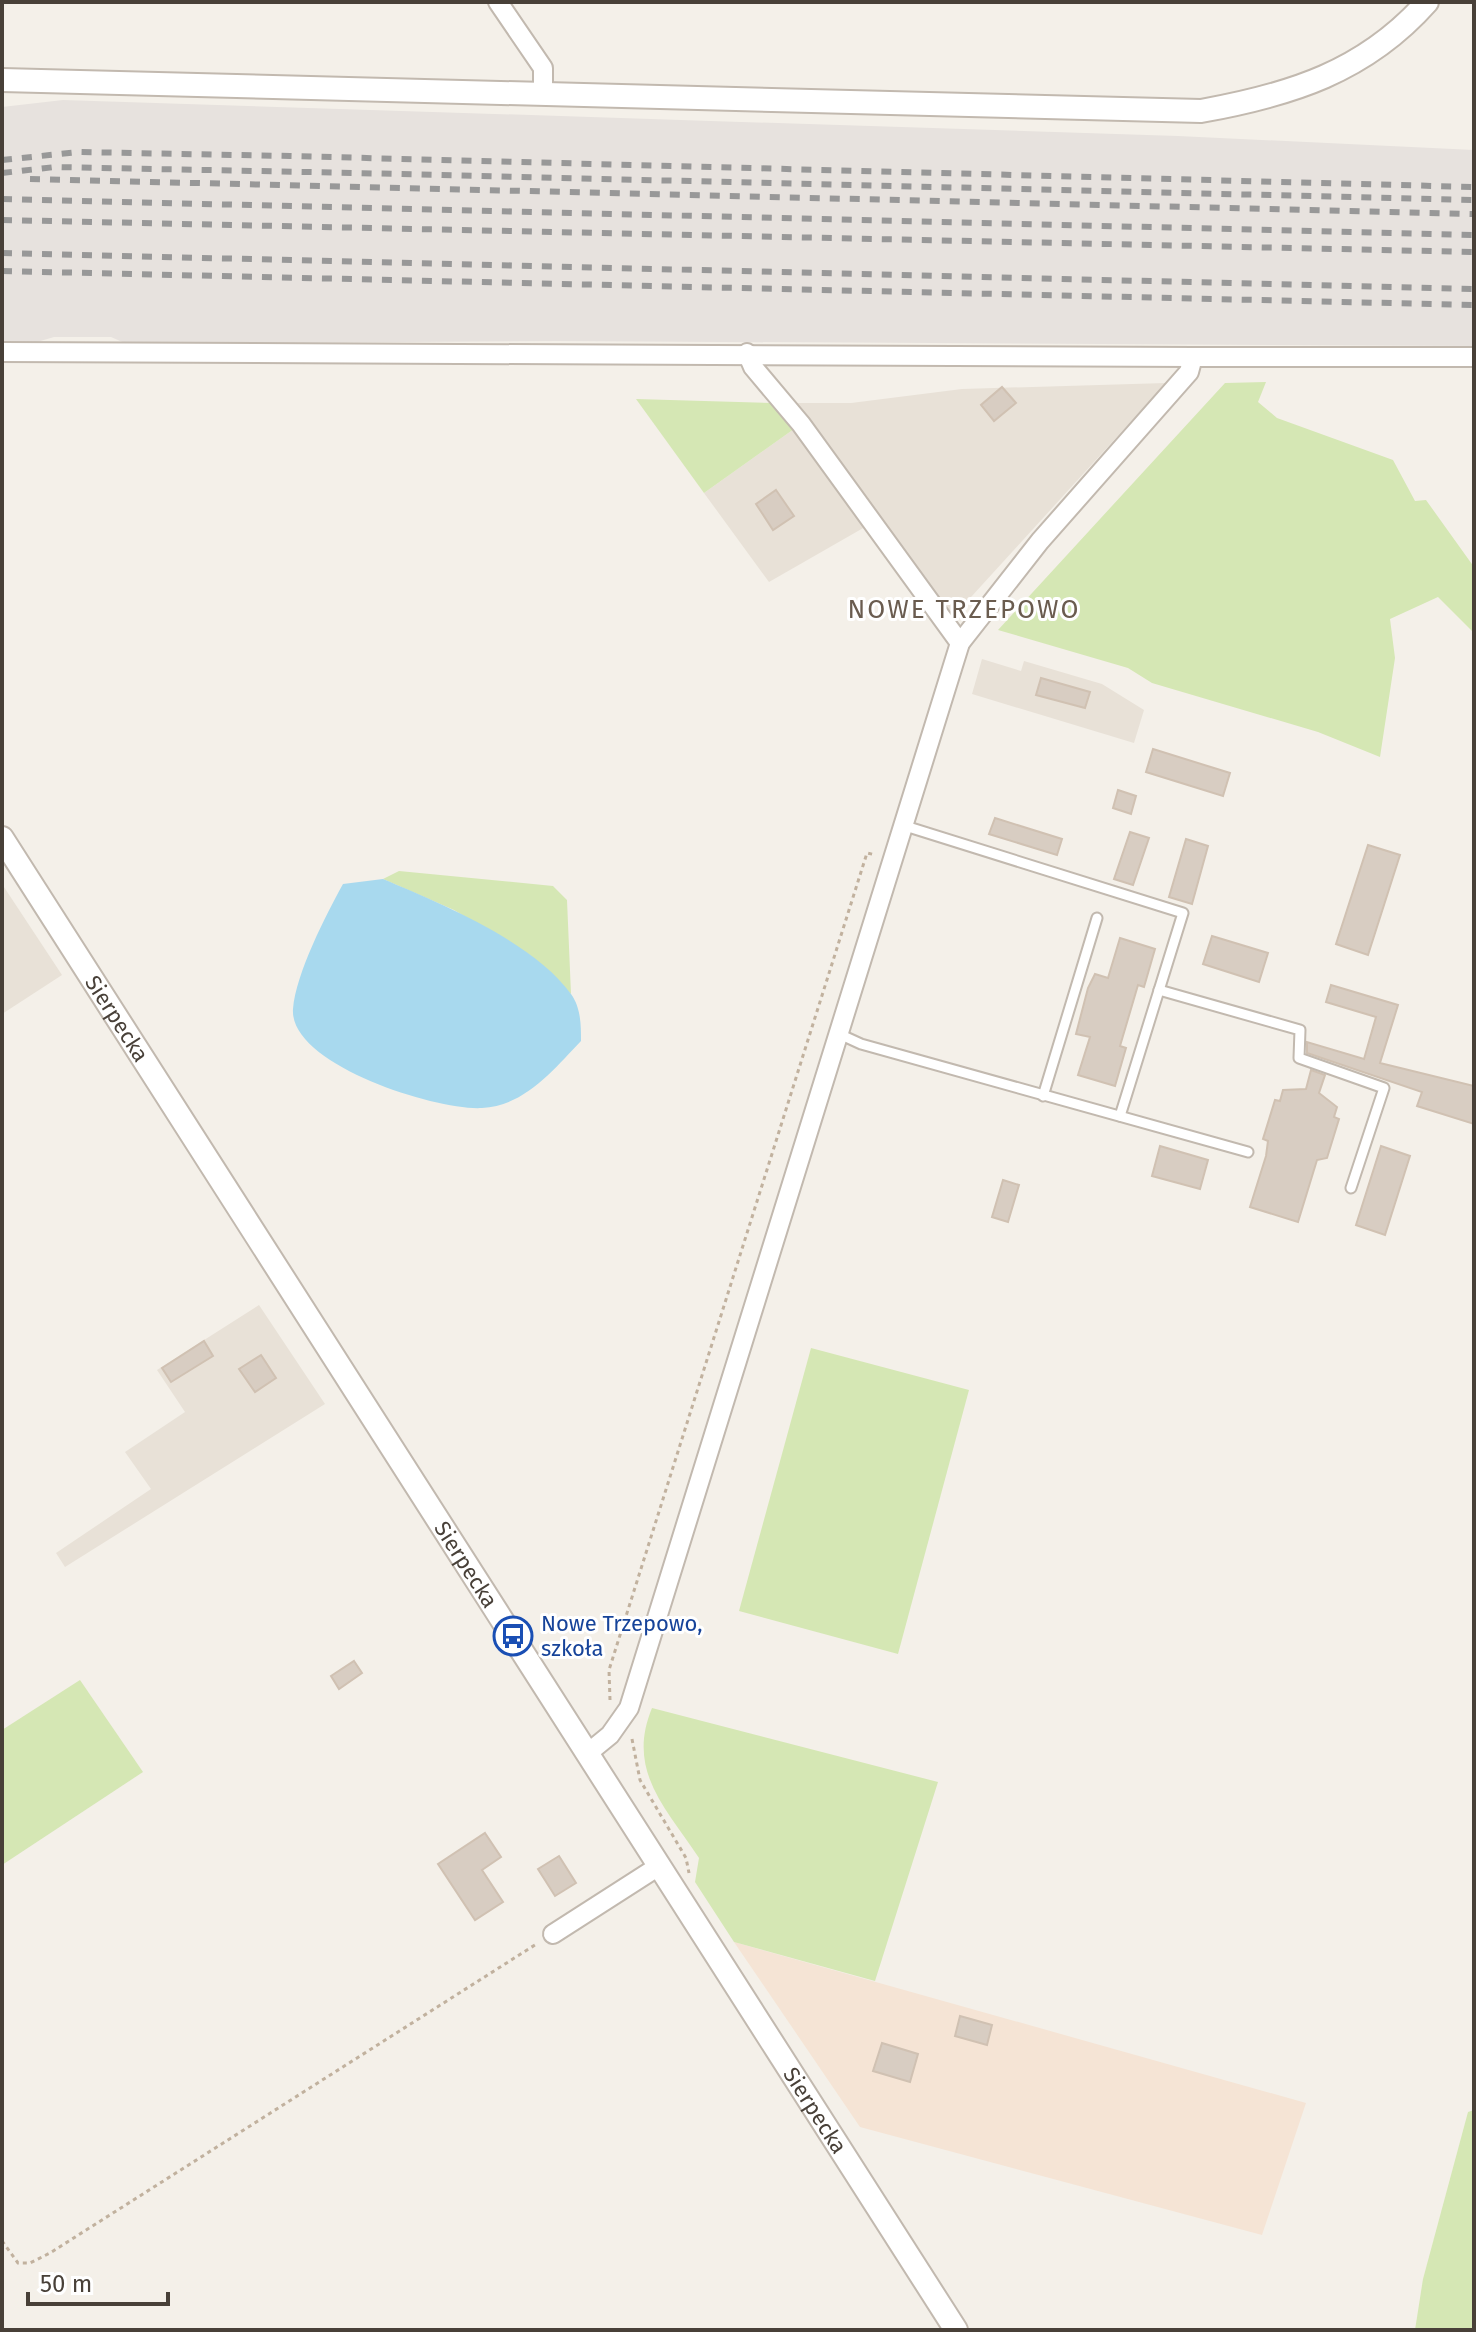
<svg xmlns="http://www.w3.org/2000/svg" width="1476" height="2332" font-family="'Fira Sans',sans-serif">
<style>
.residential{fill:#e8e1d7}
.commercial{fill:#f5e4d5}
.industrial{fill:#e7e2de}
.green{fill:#d5e7b4}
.water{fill:#a8d9ee}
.building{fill:#d8cdc2;stroke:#d0c1b2;stroke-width:2}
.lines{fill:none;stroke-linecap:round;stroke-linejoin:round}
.service-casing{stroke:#c2b9af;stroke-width:13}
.minor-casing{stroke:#c2b9af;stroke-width:22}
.tertiary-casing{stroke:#c2b9af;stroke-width:26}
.path{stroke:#c1b19e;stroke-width:3;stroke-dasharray:4 4;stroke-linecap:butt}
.service{stroke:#fff;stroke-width:9}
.minor{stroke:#fff;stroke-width:18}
.tertiary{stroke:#fff;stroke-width:22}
.rail{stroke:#989898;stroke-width:6;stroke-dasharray:10 10;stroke-linecap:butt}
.labels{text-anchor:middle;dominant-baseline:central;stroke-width:6;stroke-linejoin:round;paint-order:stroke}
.street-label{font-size:22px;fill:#484038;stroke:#fff}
.transit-label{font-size:22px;fill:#164399;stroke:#fff;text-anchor:start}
.quarter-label{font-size:26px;letter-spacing:2px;fill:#6a5c4f;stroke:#fff}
</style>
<rect width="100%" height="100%" fill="#f4f0e9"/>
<!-- residential -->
<g class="residential">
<polygon points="1166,383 951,619 793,403 851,403 962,389"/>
<polygon points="794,429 865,527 769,582 704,493"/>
<polygon points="982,659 1021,671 1024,661 1102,684 1144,710 1134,743 972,694"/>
<polygon points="2,884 62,975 2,1014"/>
<polygon points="259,1305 325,1404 65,1567 56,1553 151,1489 125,1452 185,1412 157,1370"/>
</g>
<!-- commercial -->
<polygon class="commercial" points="734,1942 1306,2103 1262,2235 860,2127"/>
<!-- industrial -->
<polygon class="industrial" points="63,100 1178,136 1474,150 1474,346 557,341 127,344 111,337 54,337 37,342 2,341 2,107"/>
<!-- green -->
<g class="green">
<polygon points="1266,382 1258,402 1277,418 1393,460 1415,501 1426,500 1474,567 1474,633 1438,597 1390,619 1395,658 1380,757 1318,732 1152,683 1128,668 998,630 1225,383"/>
<polygon points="636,399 773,403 794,429 704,493"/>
<polygon points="399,871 553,886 567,900 571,994 530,955 454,910 383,879"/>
<polygon points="811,1348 969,1390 898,1654 739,1611"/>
<polygon points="80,1680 143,1772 2,1865 2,1730"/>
<path d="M652 1708 938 1782 875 1981 734 1942 695 1882 699 1858C666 1808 626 1771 652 1708Z"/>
<polygon points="1474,2110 1474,2330 1415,2330 1423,2279 1468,2112"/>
</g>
<!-- water -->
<path class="water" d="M383 879C440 903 534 942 571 994 581 1008 581 1025 581 1041 554 1069 525 1106 482 1108 438 1111 289 1065 293 1009 296 973 326 915 343 884Z"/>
<!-- building -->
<g class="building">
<polygon points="1002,387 1016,403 994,421 981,405"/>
<polygon points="776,490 794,516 773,530 756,504"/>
<polygon points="1041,678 1090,692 1085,708 1036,695"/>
<polygon points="1153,749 1230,773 1223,796 1146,772"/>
<polygon points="1118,790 1136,796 1131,814 1113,808"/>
<polygon points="995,818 1062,839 1057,855 989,834"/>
<polygon points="1130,832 1149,838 1133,885 1114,879"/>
<polygon points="1186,839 1208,846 1192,904 1169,897"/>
<polygon points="1368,845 1400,855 1368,955 1336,944"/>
<polygon points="1212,936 1268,953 1259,982 1203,964"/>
<polygon points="1120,938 1155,949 1144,987 1138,985 1120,1046 1126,1048 1115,1086 1078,1075 1090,1037 1076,1034 1088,988 1095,974 1108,978"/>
<polygon points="1331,985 1398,1005 1380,1063 1474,1086 1474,1124 1417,1106 1422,1092 1307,1053 1307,1042 1364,1059 1376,1017 1326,1002"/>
<polygon points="1311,1070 1325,1075 1319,1093 1337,1107 1334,1117 1339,1119 1327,1158 1317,1160 1298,1222 1250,1207 1266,1156 1268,1141 1263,1139 1275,1100 1280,1101 1283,1090 1306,1089"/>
<polygon points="1160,1146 1208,1160 1200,1189 1152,1176"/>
<polygon points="1381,1146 1410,1156 1385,1235 1356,1225"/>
<polygon points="1003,1180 1019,1185 1008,1222 992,1217"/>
<polygon points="204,1341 213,1356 171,1382 162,1368"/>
<polygon points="261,1355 276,1378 255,1392 239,1369"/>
<polygon points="354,1661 362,1673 339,1689 331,1676"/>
<polygon points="485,1833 501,1857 482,1870 503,1902 475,1920 438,1864"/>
<polygon points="559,1856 576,1883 555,1896 538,1869"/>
<polygon points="960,2016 992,2025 987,2045 955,2036"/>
<polygon points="882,2043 918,2054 910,2082 873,2071"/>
</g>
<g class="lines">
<!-- service casing -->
<g class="service-casing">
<g id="service">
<polyline points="902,825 1183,913 1120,1116"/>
<polyline points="1159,990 1300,1030 1299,1058 1384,1088 1351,1188"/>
<polyline points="837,1033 861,1044 1248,1152"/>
<polyline points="1043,1096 1097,918"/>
</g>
</g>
<!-- minor casing -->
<g class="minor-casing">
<g id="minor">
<polyline points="498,2 543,68 543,94"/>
<polyline points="2,352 1193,357"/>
<polyline points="747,353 753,367 801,424 960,643"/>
<polyline points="588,1753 610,1735 629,1708 960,643 1040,541 1189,372 1193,357 1474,357"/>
<polyline points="553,1934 659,1866"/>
</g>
</g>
<!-- tertiary casing -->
<g class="tertiary-casing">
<g id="tertiary">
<path d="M2 80 1201 111C1290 95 1365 72 1427 2"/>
<path id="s1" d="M2 838 956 2330"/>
</g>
</g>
<!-- path -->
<g class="path">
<polyline points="610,1700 609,1670 867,853 876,855"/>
<polyline points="632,1739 640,1780 686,1858 689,1873"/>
<polyline points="2,2241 18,2263 30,2263 50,2253 538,1943"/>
</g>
<!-- service -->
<use href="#service" class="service"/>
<!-- minor -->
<use href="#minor" class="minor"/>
<!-- tertiary -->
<use href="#tertiary" class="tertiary"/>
<!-- rail -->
<g class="rail">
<polyline points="2,160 79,152 290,156 1474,187"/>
<polyline points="2,173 55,167 356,173 1474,200"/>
<polyline points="30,179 1474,214"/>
<polyline points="2,199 1474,235"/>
<polyline points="2,220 1474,252"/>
<polyline points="2,253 1474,289"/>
<polyline points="2,271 1474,305"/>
</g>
</g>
<!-- icons -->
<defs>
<g id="bus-ring" transform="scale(2)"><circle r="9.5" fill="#fff" stroke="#1a4fb4" stroke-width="1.5"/><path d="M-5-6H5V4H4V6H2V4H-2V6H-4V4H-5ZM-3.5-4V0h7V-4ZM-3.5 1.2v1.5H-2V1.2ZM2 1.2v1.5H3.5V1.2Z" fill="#1a4fb4"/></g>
</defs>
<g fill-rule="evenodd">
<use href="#bus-ring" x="513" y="1636"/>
</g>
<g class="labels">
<!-- street labels -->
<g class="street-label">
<text stroke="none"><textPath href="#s1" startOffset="214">Sierpecka</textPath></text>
<text stroke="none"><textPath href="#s1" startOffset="862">Sierpecka</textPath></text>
<text stroke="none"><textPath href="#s1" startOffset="1510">Sierpecka</textPath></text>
</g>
<!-- transit labels -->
<g class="transit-label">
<text x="541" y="1623">Nowe Trzepowo,<tspan x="541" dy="25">szkoła</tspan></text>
</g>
<!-- quarter labels -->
<g class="quarter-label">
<text x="964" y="609">NOWE TRZEPOWO</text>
</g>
</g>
<!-- border -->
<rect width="1476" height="2332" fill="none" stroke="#484038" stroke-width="8"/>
<!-- scale -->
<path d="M28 2292v12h140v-12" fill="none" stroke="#484038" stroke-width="4"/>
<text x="40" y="2292" font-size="24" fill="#484038" stroke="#ffffff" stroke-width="6" paint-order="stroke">50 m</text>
</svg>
